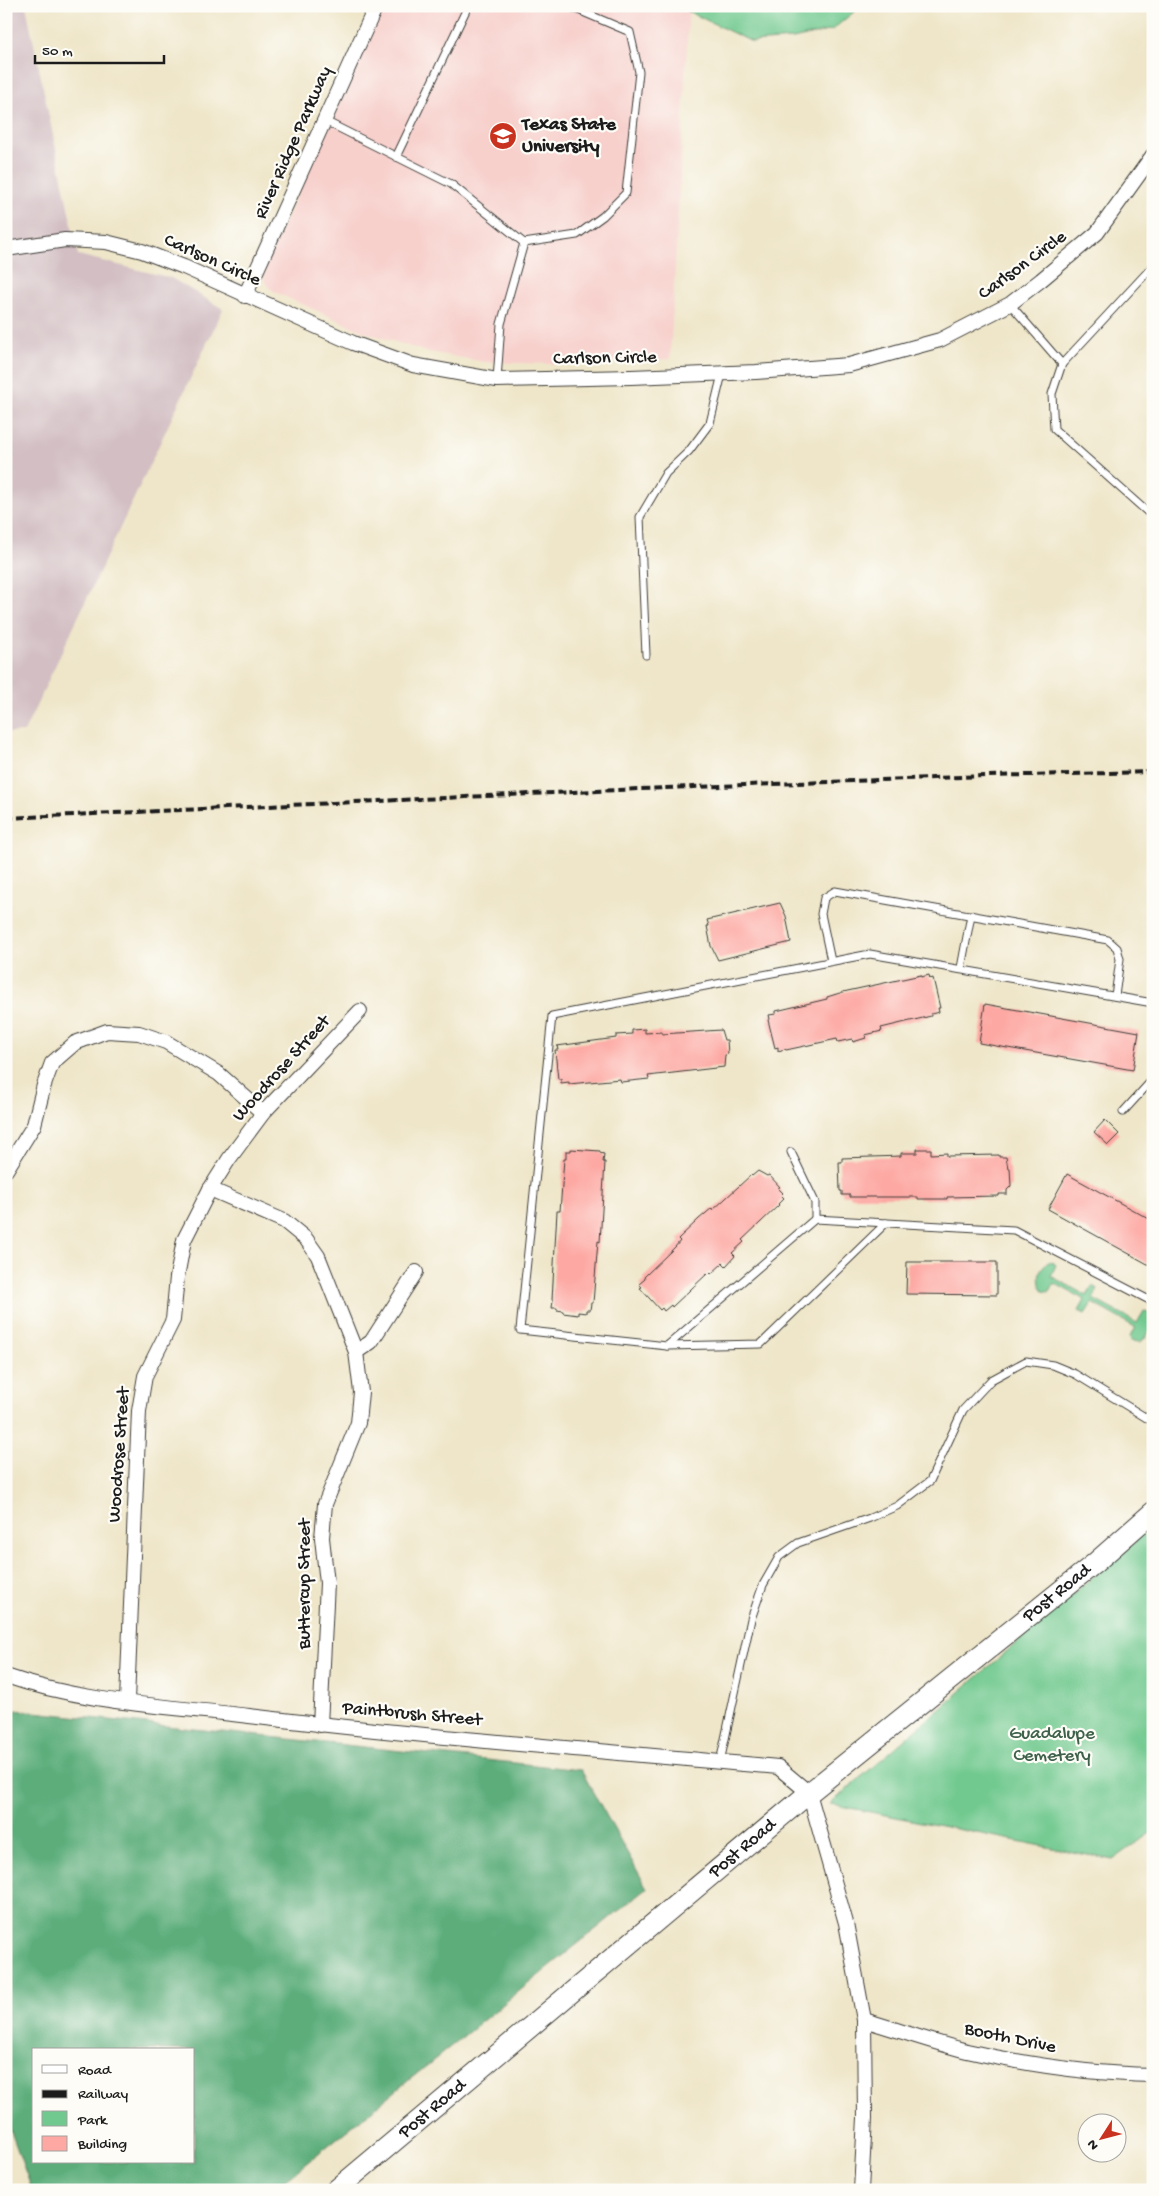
<svg xmlns="http://www.w3.org/2000/svg" width="1159" height="2196" font-family="'Gochi Hand',sans-serif">
<style>
.built{fill:#f7d0cc}
.industrial{fill:#d2bec3}
.green{fill:#71c98f;stroke:#467256}
.forest{fill:#5cad7a;stroke:#3c644b;fill-rule:evenodd}
.building{fill:#fda8a3}
.lines{fill:none;stroke-linecap:round;stroke-linejoin:round}
.lane-casing{stroke:#3c3a36;stroke-width:9}
.street-casing{stroke:#3c3a36;stroke-width:16}
.secondary-casing{stroke:#3c3a36;stroke-width:22}
.lane{stroke:#fff;stroke-width:7}
.street{stroke:#fff;stroke-width:14}
.secondary{stroke:#fff;stroke-width:20}
.rail{stroke:#1c1c1c;stroke-width:4;stroke-dasharray:8 4;stroke-linecap:butt}
.labels{text-anchor:middle;dominant-baseline:central;stroke-width:4.5;stroke-linejoin:round;paint-order:stroke}
.poi-label{font-size:19px;font-weight:bold;fill:#1c1c1c;stroke:#fdfcf7;text-anchor:start}
.street-label{font-size:19px;fill:#1c1c1c;stroke:#fdfcf7}
.park-label{font-size:19px;fill:#3e614a;stroke:#fdfcf7}
</style>
<rect width="100%" height="100%" fill="#fdfcf7"/>
<filter id="ink" filterUnits="userSpaceOnUse"><feTurbulence type="fractalNoise" baseFrequency=".02" numOctaves="2"/><feDisplacementMap in="SourceGraphic" scale="10" xChannelSelector="R" yChannelSelector="G"/><feConvolveMatrix kernelMatrix="1 2 1 2 8 2 1 2 1" color-interpolation-filters="sRGB"/></filter>
<filter id="wash" filterUnits="userSpaceOnUse"><feTurbulence type="fractalNoise" baseFrequency=".0096" numOctaves="4" result="noise"/><feDisplacementMap in="SourceGraphic" scale="20" xChannelSelector="R" yChannelSelector="G"/><feGaussianBlur stdDeviation="1.12" result="paint"/><feColorMatrix in="noise" values="0 0 0 0 0 0 0 0 0 0 0 0 0 0 0 0 0 1.4 0 .05"/><feComposite in="paint" operator="in"/></filter>
<g filter="url(#wash)">
<rect width="100%" height="100%" fill="#efe6c9"/>
<!-- built -->
<polygon class="built" points="383,6 689,6 670,359 551,364 485,362 424,351 362,331 275,292 268,287 264,280 265,266"/>
<!-- industrial -->
<polygon class="industrial" points="6,6 26,6 78,255 171,278 223,309 24,732 6,733"/>
<!-- green -->
<g class="green">
<polygon points="677,6 861,6 832,30 793,39 752,42"/>
<path d="M1052 1261 1056 1265 1051 1276 1087 1296 1092 1286 1098 1289 1093 1299 1137 1323 1144 1311 1149 1312 1153 1323 1146 1338 1140 1342 1131 1341 1130 1337 1135 1327 1092 1303 1085 1314 1079 1311 1085 1300 1054 1283 1049 1292 1043 1291C1036 1280 1039 1264 1052 1261Z"/>
<polygon points="1153,1525 1153,1831 1113,1860 830,1804"/>
</g>
<!-- forest -->
<path class="forest" d="M6 1709 581 1770 647 1888 273 2190H32L6 2118ZM34 2050H194V2162H34Z"/>
<g id="blocks">
<!-- building -->
<g class="building">
<polygon points="780,903 786,916 791,942 718,960 711,946 707,926 709,926 707,920"/>
<polygon points="921,975 921,977 929,975 930,979 933,978 940,1008 938,1008 939,1012 931,1014 931,1016 881,1028 882,1031 865,1035 866,1038 853,1042 852,1039 838,1042 837,1039 786,1050 785,1049 778,1051 778,1047 775,1048 768,1020 770,1019 769,1015 776,1014 776,1011 827,999 827,997 843,992"/>
<polygon points="985,1004 1139,1032 1133,1070 979,1043"/>
<polygon points="645,1029 645,1033 662,1032 662,1034 721,1030 724,1040 727,1040 728,1054 725,1055 724,1067 648,1076 649,1079 621,1082 620,1079 569,1084 569,1082 561,1083 561,1079 558,1079 555,1050 558,1050 557,1046 616,1038 616,1035 632,1034 632,1030"/>
<polygon points="1105,1120 1119,1134 1108,1145 1094,1132"/>
<polygon points="571,1149 600,1151 600,1153 604,1154 603,1162 605,1162 600,1242 598,1241 593,1303 591,1303 590,1310 586,1310 586,1313 578,1312 578,1315 563,1313 563,1311 557,1310 557,1308 552,1308 553,1300 552,1300 557,1211 560,1211 564,1159 566,1159 566,1151 571,1151"/>
<polygon points="917,1149 931,1149 931,1154 947,1153 947,1156 999,1155 999,1157 1006,1157 1008,1168 1010,1168 1011,1186 1007,1190 1007,1194 999,1194 999,1196 947,1197 947,1199 918,1199 918,1197 850,1197 850,1195 842,1195 842,1191 840,1191 839,1162 842,1162 842,1158 901,1156 901,1153 917,1153"/>
<polygon points="758,1171 767,1176 769,1175 780,1187 778,1188 783,1193 781,1195 784,1198 778,1204 779,1205 742,1240 744,1242 732,1253 735,1256 726,1266 723,1263 711,1274 709,1272 672,1307 671,1305 664,1311 662,1308 660,1310 640,1288 642,1287 639,1284 645,1279 644,1277 675,1247 680,1241 678,1239 699,1219 712,1208 713,1210 751,1175 752,1176"/>
<polygon points="1067,1174 1153,1221 1153,1267 1048,1209"/>
<polygon points="907,1262 997,1262 997,1295 906,1294"/>
</g>
</g>
</g>
<g filter="url(#ink)">
<use href="#blocks" fill-opacity="0" stroke="#3c3a36" stroke-width="1"/>
<g class="lines">
<!-- lane casing -->
<g class="lane-casing">
<g id="lane">
<polyline points="325,121 451,184 524,243 501,324 497,380"/>
<polyline points="396,157 468,6"/>
<polyline points="524,243 577,235 603,216 626,193 639,72 630,32 569,6"/>
<polyline points="1010,304 1062,364 1153,266"/>
<polyline points="1062,364 1052,394 1054,429 1153,517"/>
<polyline points="646,655 640,517 666,473 689,451 710,423 722,374"/>
<polyline points="831,961 821,914 824,898 835,891 1108,940 1117,948 1120,959 1115,996"/>
<polyline points="961,968 971,915"/>
<polyline points="1153,1003 870,954 552,1016 520,1330 667,1346 815,1219 1014,1230 1153,1302"/>
<polyline points="1123,1112 1153,1079"/>
<polyline points="791,1152 815,1202 815,1219"/>
<polyline points="667,1346 761,1344 886,1223"/>
<polyline points="720,1762 751,1619 763,1585 779,1557 798,1543 870,1518 897,1506 930,1481 963,1410 991,1380 1026,1361 1053,1365 1075,1374 1153,1422"/>
</g>
</g>
<!-- street casing -->
<g class="street-casing">
<g id="street">
<polyline points="6,249 65,240 106,242 142,251 184,267 353,343 413,365 497,380 631,377 756,372 849,365 940,340 1010,304 1041,280 1097,233 1153,155"/>
<polyline points="245,296 376,6"/>
<polyline points="6,1170 34,1125 44,1085 52,1063 75,1043 107,1031 139,1033 166,1042 219,1074 263,1113"/>
<polyline points="210,1189 284,1221 306,1239 318,1256 356,1352 361,1392 358,1423 325,1504 322,1538 327,1583 320,1725"/>
<polyline points="356,1352 371,1342 416,1272"/>
<path d="M6 1676C83 1703 168 1706 249 1716 424 1737 601 1751 778 1767L809 1793 846 1923 864 2020 865 2118 861 2190"/>
<polyline points="127,1701 139,1411 145,1376 173,1320 177,1277 184,1240 210,1189 229,1159 263,1113 360,1011"/>
<path d="M864 2020C898 2030 932 2042 967 2051 1028 2065 1090 2074 1153 2075"/>
</g>
</g>
<!-- secondary casing -->
<g class="secondary-casing">
<g id="secondary">
<path id="s1" d="M336 2190 809 1793 1095 1563 1153 1512"/>
</g>
</g>
<!-- lane -->
<use href="#lane" class="lane"/>
<!-- street -->
<use href="#street" class="street"/>
<!-- secondary -->
<use href="#secondary" class="secondary"/>
<!-- rail -->
<polyline class="rail" points="6,818 640,789 987,776 1153,772"/>
</g>
</g>
<!-- icons -->
<defs>
<g id="university-disc" transform="scale(1.4375)"><circle r="9.5" fill="#c8321e" stroke="#fdfcf7"/><path d="M0-5L7-2L0 1L-7-2ZM-4 1L0 2.5L4 1V4Q0 6-4 4Z" fill="#fff"/></g>
</defs>
<g fill-rule="evenodd">
<use href="#university-disc" x="503" y="136"/>
</g>
<g class="labels">
<!-- poi labels -->
<g class="poi-label">
<text x="522" y="125">Texas State<tspan x="522" dy="22">University</tspan></text>
</g>
<!-- street labels -->
<g class="street-label">
<text transform="translate(294 143) rotate(-66)">River Ridge Parkway</text>
<text transform="translate(212 261) rotate(24)">Carlson Circle</text>
<text transform="translate(1023 266) rotate(-36)">Carlson Circle</text>
<text transform="translate(605 359) rotate(-1)">Carlson Circle</text>
<text transform="translate(282 1069) rotate(-48)">Woodrose Street</text>
<text transform="translate(120 1455) rotate(-86)">Woodrose Street</text>
<text transform="translate(305 1584) rotate(-90)">Buttercup Street</text>
<text stroke="none"><textPath href="#s1" startOffset="936">Post Road</textPath></text>
<text transform="translate(412 1715) rotate(5)">Paintbrush Street</text>
<text stroke="none"><textPath href="#s1" startOffset="531">Post Road</textPath></text>
<text transform="translate(1010 2039) rotate(12)">Booth Drive</text>
<text stroke="none"><textPath href="#s1" startOffset="126">Post Road</textPath></text>
</g>
<!-- park labels -->
<g class="park-label">
<text x="1052" y="1734">Guadalupe<tspan x="1052" dy="22">Cemetery</tspan></text>
</g>
</g>
<!-- margin -->
<rect width="1159" height="2196" fill="none" stroke="#fdfcf7" stroke-width="25"/>
<!-- legend -->
<rect x="32" y="2048" width="162" height="115" fill="#fdfcf7" stroke="#a3a29f"/>
<rect x="42" y="2065" width="25" height="8" fill="#ffffff" stroke="#a3a29f"/>
<text x="78" y="2074" font-size="15" fill="#1c1c1c">Road</text>
<rect x="42" y="2090" width="25" height="8" fill="#1c1c1c" stroke="#a3a29f"/>
<text x="78" y="2098" font-size="15" fill="#1c1c1c">Railway</text>
<rect x="42" y="2111" width="25" height="15" fill="#71c98f" stroke="#a3a29f"/>
<text x="78" y="2124" font-size="15" fill="#1c1c1c">Park</text>
<rect x="42" y="2136" width="25" height="15" fill="#fda8a3" stroke="#a3a29f"/>
<text x="78" y="2148" font-size="15" fill="#1c1c1c">Building</text>
<!-- north arrow -->
<g transform="translate(1102 2138) rotate(234)"><circle r="24" fill="#fdfcf7" stroke="#a3a29f"/>
<path d="M0-4L9 19L0 12L-9 19Z" fill="#c8321e"/>
<text y="-8" font-size="14" font-weight="bold" text-anchor="middle" fill="#1c1c1c">N</text>
</g>
<!-- scale -->
<path d="M35 55v8h129v-8" fill="none" stroke="#1c1c1c" stroke-width="2.5"/>
<text x="42" y="55" font-size="15" fill="#1c1c1c" stroke="#fdfcf7" stroke-width="4" paint-order="stroke">50 m</text>
</svg>
